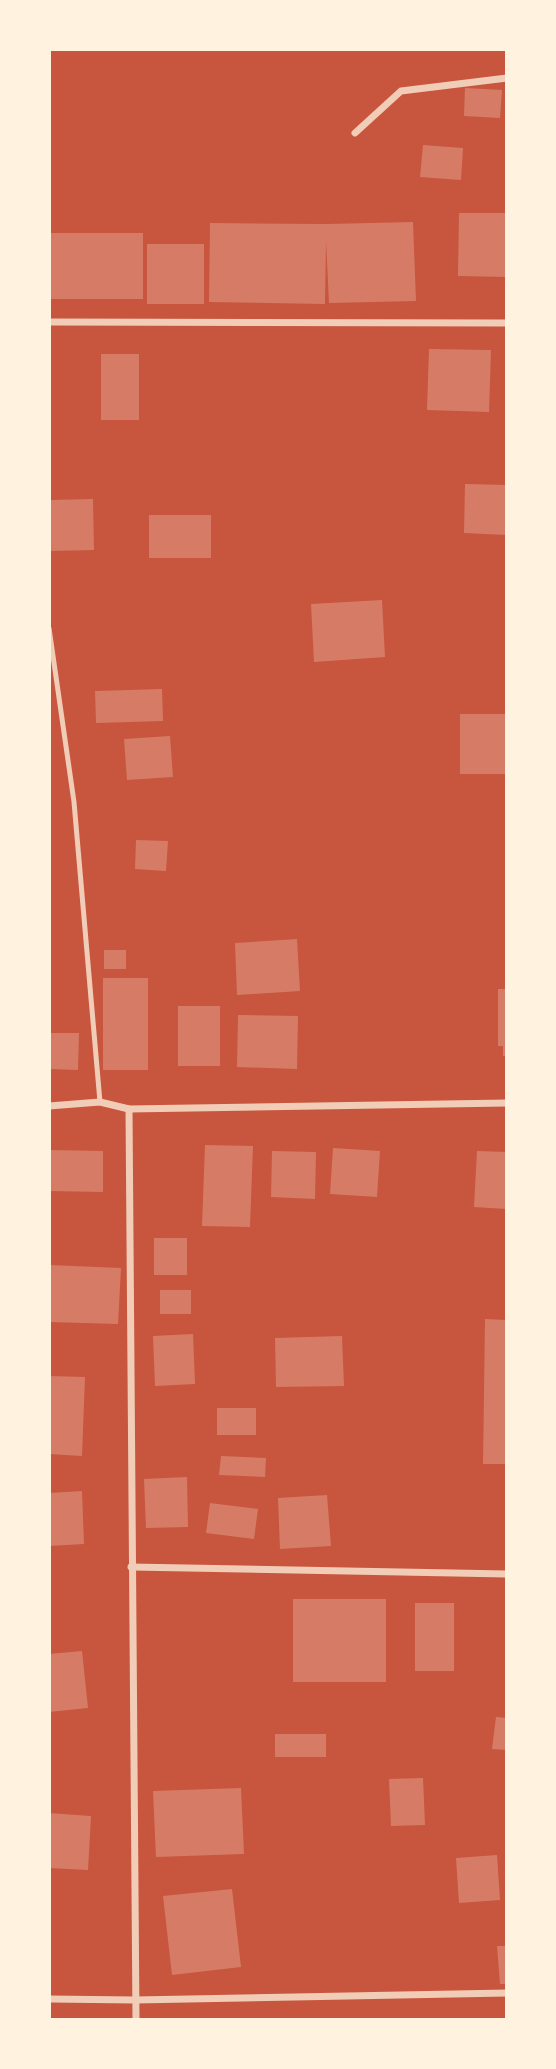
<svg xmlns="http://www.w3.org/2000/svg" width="556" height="2069" font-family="Quicksand,sans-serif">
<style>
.building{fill:#d67c66}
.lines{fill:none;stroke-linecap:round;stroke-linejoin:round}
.service{stroke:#f1ccb7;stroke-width:5}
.minor{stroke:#f1ccb7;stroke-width:7}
</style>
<rect width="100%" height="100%" fill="#c8553d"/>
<!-- building -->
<g class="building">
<polygon points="465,88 502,90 500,118 464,116"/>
<polygon points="423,145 463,148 461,180 420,177"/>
<polygon points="459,213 507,213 507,277 458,276"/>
<polygon points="413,222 416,301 329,303 326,241 325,304 209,302 210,223 327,224"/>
<rect x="49" y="233" width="94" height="66"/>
<rect x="147" y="244" width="57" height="60"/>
<polygon points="429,349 491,350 489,412 427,410"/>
<rect x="101" y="354" width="38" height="66"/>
<polygon points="465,484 507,485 507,535 464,533"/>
<polygon points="93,499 94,550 49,551 49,500"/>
<rect x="149" y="515" width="62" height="43"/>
<polygon points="382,600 385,657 314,662 311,604"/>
<polygon points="162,689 163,721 96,723 95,691"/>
<rect x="460" y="714" width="46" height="60"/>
<polygon points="170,736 173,777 127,780 124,739"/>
<polygon points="136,840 168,841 166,871 135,869"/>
<polygon points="297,939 300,991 237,995 235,943"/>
<rect x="104" y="950" width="22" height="19"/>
<rect x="103" y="978" width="45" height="92"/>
<polygon points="498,989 507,989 507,1056 503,1056 503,1046 498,1046"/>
<rect x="178" y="1006" width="42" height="60"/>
<polygon points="238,1015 298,1016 297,1069 237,1067"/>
<polygon points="49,1033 79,1033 78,1070 49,1069"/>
<polygon points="205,1145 253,1146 250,1227 202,1226"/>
<polygon points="333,1148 380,1151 377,1197 330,1194"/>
<polygon points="49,1150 103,1151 103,1192 49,1191"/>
<polygon points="272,1151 316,1152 315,1199 271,1197"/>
<polygon points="477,1151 507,1152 507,1209 474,1207"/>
<rect x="154" y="1238" width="33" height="37"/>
<polygon points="49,1265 121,1268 118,1324 49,1322"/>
<rect x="160" y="1290" width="31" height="24"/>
<polygon points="485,1319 507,1320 507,1464 483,1464"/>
<polygon points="193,1334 195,1384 155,1386 153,1336"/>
<polygon points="342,1336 344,1386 276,1387 275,1338"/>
<polygon points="49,1376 85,1377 82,1456 49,1454"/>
<rect x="217" y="1408" width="39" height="27"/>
<polygon points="221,1456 266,1458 265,1477 219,1475"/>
<polygon points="187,1477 188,1527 146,1528 144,1479"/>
<polygon points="82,1491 84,1544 49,1546 49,1493"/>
<polygon points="327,1495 331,1546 280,1549 278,1498"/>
<polygon points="210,1503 258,1509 254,1539 206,1533"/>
<rect x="293" y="1599" width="93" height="83"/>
<rect x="415" y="1603" width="39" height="68"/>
<polygon points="82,1651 88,1708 49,1712 49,1654"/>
<polygon points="496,1717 507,1718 507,1750 492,1749"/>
<rect x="275" y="1734" width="51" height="23"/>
<polygon points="423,1778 425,1825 391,1826 389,1779"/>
<polygon points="241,1788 244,1854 156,1857 153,1791"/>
<polygon points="49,1813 91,1816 88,1870 49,1868"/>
<polygon points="497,1855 500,1900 459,1903 456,1858"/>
<polygon points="232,1889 241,1967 172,1975 163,1896"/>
<polygon points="497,1946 507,1946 507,1984 500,1984"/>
</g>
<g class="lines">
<!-- service -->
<polyline class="service" points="49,628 74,802 100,1102"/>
<!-- minor -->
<g class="minor">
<polyline points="355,133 401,91 507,78"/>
<polyline points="49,322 507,323"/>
<polyline points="49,1106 100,1102 129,1109 507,1103"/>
<polyline points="129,1109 136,2020"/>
<polyline points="131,1567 507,1574"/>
<polyline points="49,1999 135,2000 507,1993"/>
</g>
</g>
<!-- border -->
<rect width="556" height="2069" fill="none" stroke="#fff3e0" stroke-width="102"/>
</svg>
